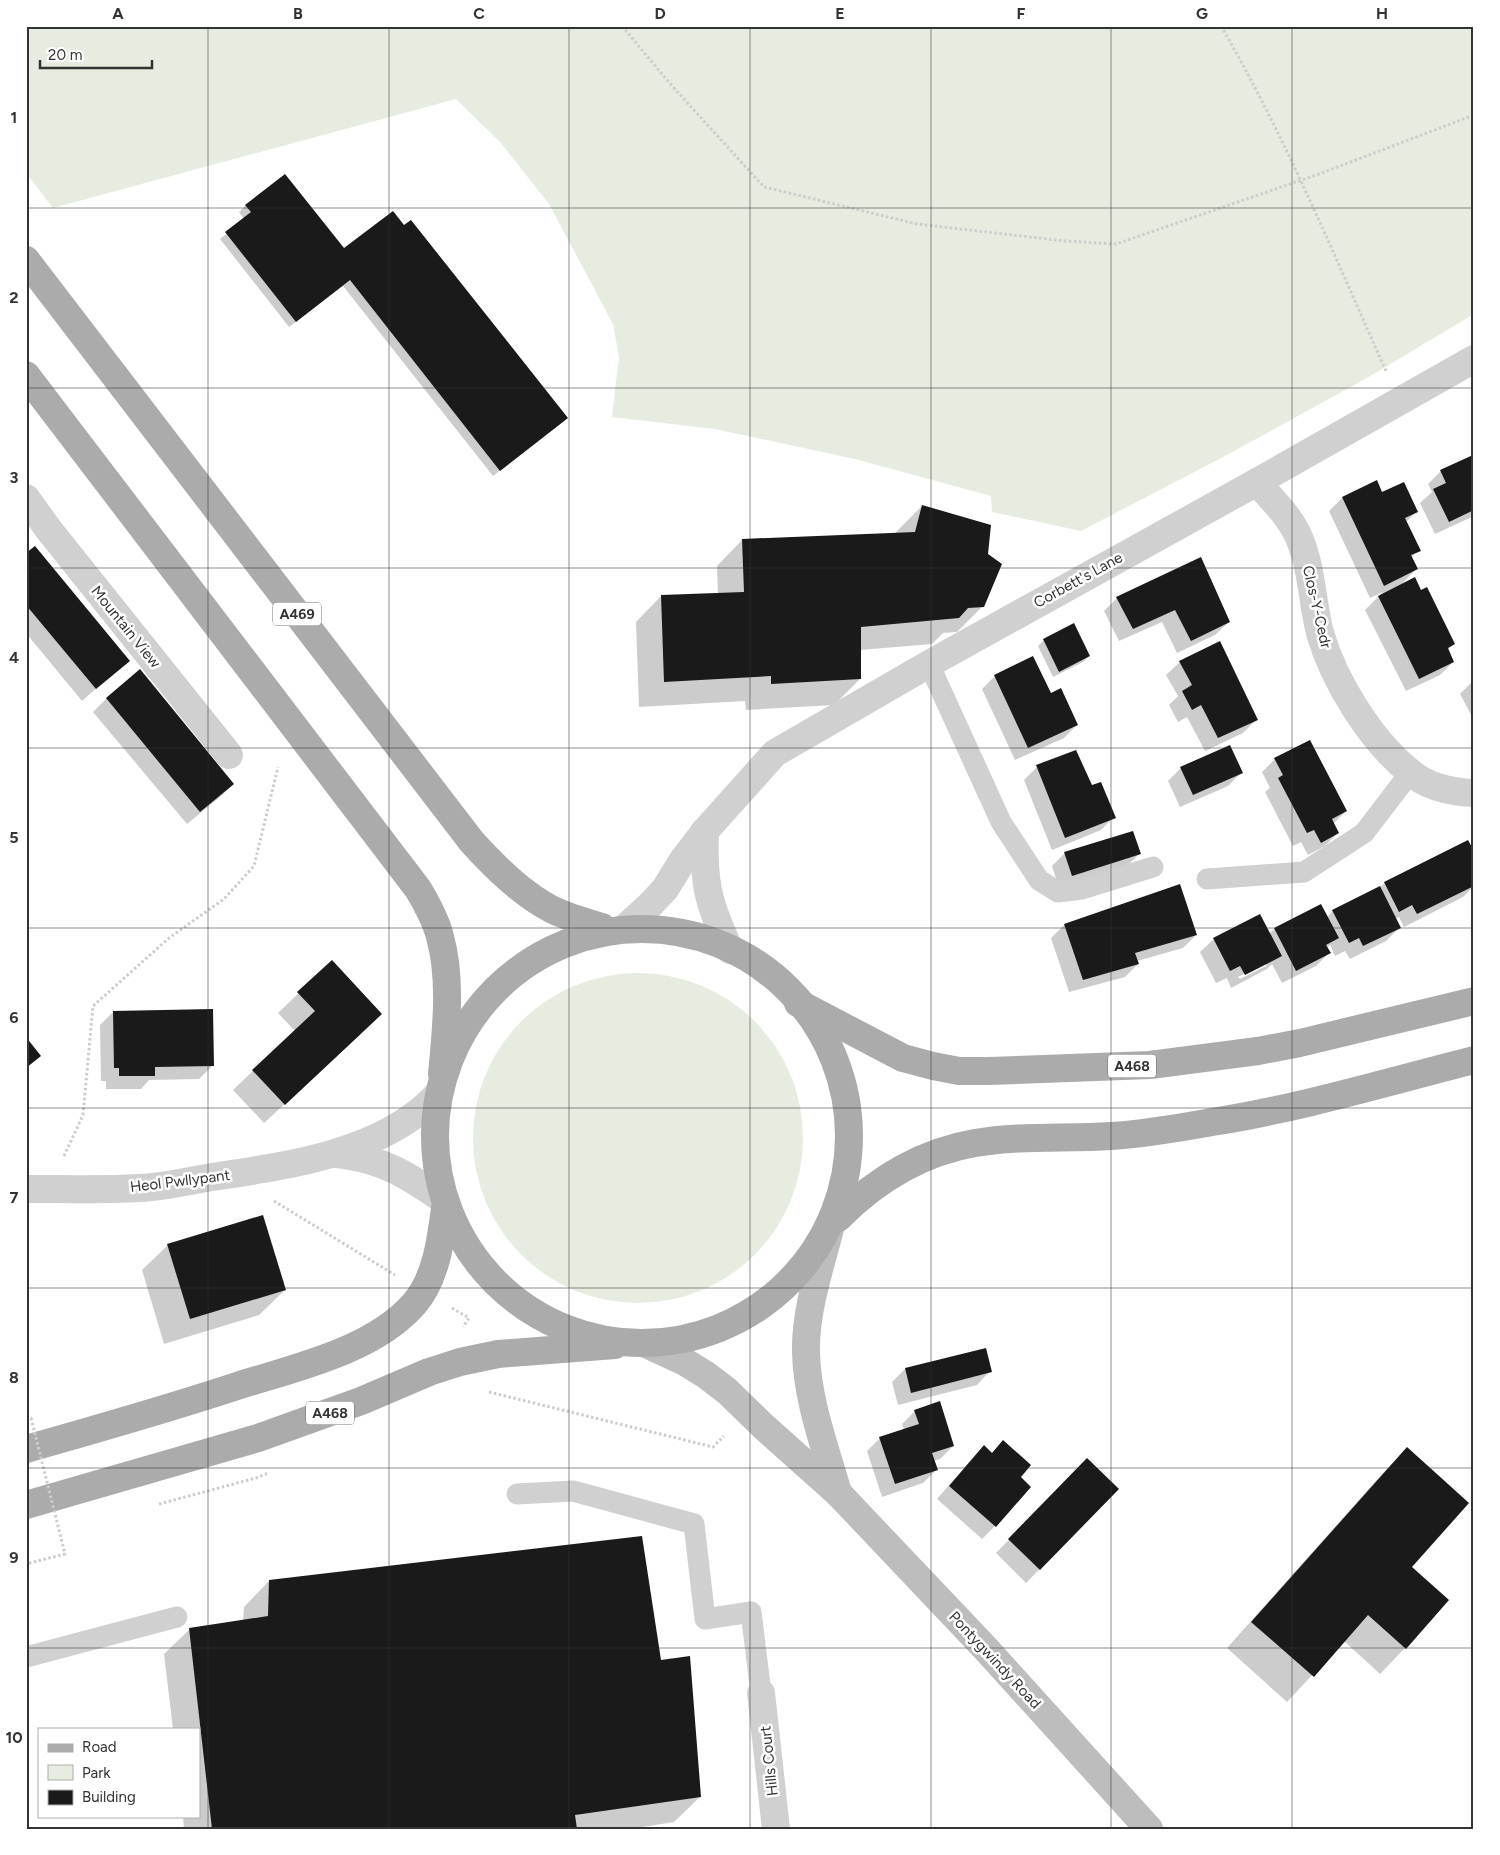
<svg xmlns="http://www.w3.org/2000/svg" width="1500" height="1855" font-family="Figtree,sans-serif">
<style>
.green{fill:#e6ecdf}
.shadow{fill:#0003;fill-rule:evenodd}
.building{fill:#1a1a1a}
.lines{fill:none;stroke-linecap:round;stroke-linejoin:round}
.path{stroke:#cdcdcd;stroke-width:3;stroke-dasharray:2.5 2.5;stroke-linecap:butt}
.lane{stroke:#d0d0d0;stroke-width:21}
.street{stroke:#d0d0d0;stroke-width:28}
.secondary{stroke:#bdbdbd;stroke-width:28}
.primary{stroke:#ababab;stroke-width:28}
.path-bridge{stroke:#cdcdcd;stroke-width:3;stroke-dasharray:2.5 2.5;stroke-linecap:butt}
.grid{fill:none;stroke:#333;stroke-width:1;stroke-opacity:0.55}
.labels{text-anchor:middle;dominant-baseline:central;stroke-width:5;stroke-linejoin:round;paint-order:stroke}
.shield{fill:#fff;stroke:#707070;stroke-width:1}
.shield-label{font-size:14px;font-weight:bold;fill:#333}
.street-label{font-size:15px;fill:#333;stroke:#fff}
.neatline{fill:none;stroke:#333;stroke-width:2}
.grid-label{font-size:16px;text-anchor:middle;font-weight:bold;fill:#333}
</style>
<rect width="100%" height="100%" fill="#fff"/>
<!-- green -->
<g class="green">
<polygon points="26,26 1474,26 1474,314 1367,378 1225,456 1081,531 992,512 991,496 855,459 715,429 612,417 619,357 613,324 549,204 501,143 456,99 53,208 26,173"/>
<circle cx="638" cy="1138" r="165"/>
</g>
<!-- shadow -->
<g class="shadow">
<polygon points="285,175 344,250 560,424 493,476 343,286 289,327 220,239 244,219 239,212 245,206"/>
<polygon points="1474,454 1474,516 1435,534 1420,503 1432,492 1428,484 1441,471 1470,458"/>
<polygon points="1381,494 1416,512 1406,522 1419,550 1411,558 1416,569 1401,585 1421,591 1454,644 1447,650 1453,662 1440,675 1406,691 1365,610 1383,592 1370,598 1329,511 1342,498"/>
<polygon points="922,506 983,606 957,632 943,633 932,644 860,650 860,679 834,705 746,710 745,701 639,707 636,622 661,596 718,594 717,566 742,540 896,534 896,532"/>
<polygon points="26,554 128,660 82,701 26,633"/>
<polygon points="1200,559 1229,622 1215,635 1177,653 1162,622 1119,641 1104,611 1117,598"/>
<polygon points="1044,640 1089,656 1083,662 1053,677 1038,646"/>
<polygon points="1180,662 1256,720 1243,733 1205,751 1187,717 1178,722 1169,705 1178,696 1166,675"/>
<polygon points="995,676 1051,694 1077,725 1064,738 1015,760 982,689"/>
<polygon points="1474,680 1474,720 1460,694"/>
<polygon points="107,698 233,784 220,797 187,824 93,712"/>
<polygon points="1275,759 1346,811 1333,824 1338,833 1325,846 1308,855 1301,842 1293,846 1265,792 1270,788 1262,772"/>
<polygon points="1037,767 1091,786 1114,817 1101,830 1052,850 1024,780"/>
<polygon points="1181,768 1241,773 1228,786 1180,807 1168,781"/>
<polygon points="1065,853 1139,854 1126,867 1059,888 1052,866"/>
<path d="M1474 879V886L1463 897 1404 927 1399 917 1395 919 1399 928 1386 941 1350 959 1345 951 1335 956 1330 945 1327 948 1329 953 1316 966 1282 983 1272 964 1267 969 1231 988 1227 978 1216 983 1200 952 1214 939 1269 934 1274 929 1327 917 1333 911 1380 887 1385 883ZM1266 963V966L1240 979 1238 977Z"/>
<polygon points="1064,925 1196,935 1183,948 1137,961 1138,964 1125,977 1069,992 1051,938"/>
<polygon points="331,962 361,1034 264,1123 233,1090 295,1031 278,1013"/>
<polygon points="113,1012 212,1066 199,1079 149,1080 141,1089 106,1089 106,1081 101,1081 100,1025"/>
<polygon points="168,1245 285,1290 259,1315 164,1344 142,1270"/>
<polygon points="985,1349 990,1371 977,1385 898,1405 892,1382 905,1369"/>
<polygon points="915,1411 953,1446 940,1459 933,1461 936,1470 923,1483 882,1497 867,1451 880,1438 904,1430 902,1424"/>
<polygon points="1003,1442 1019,1477 995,1526 982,1539 937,1499 971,1460 991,1454"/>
<polygon points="1407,1449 1410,1567 1405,1648 1380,1674 1344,1641 1287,1702 1227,1648 1382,1474"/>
<polygon points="1087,1460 1118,1489 1026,1583 996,1553"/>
<polygon points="269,1581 660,1662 700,1797 674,1822 630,1829 184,1829 183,1816 199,1816 199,1729 173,1729 164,1654 190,1629 243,1621 244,1607"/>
</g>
<!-- building -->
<g class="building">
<polygon points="285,174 344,248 393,211 404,225 411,220 568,418 500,471 350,280 296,322 225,232 251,212 245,205"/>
<polygon points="1473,455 1474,510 1449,522 1433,489 1446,483 1440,470"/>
<polygon points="1377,480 1382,492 1404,482 1418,512 1405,518 1421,551 1411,555 1418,569 1384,586 1342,497"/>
<polygon points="922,505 991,525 988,554 1002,564 984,607 968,608 959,618 861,627 861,679 771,684 771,676 664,682 661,595 744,592 742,539 915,532"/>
<polygon points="35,546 130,661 96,689 26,605 26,553"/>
<polygon points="1201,557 1230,622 1191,641 1175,610 1133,629 1116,597"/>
<polygon points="1415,577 1421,590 1427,587 1455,644 1448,648 1454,662 1419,679 1378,596"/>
<polygon points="1074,623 1090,656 1059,672 1043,639"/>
<polygon points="1220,641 1258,720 1218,738 1201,705 1192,710 1182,691 1192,685 1179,661"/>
<polygon points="1033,656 1051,693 1061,688 1078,725 1028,748 994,675"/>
<polygon points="140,669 234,784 200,812 106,698"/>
<polygon points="1310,740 1347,811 1332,819 1339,833 1321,843 1314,830 1307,833 1278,778 1283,775 1274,758"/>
<polygon points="1230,745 1243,773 1193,795 1180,767"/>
<polygon points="1076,750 1092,785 1101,782 1116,818 1065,838 1036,765"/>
<polygon points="1133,831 1141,854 1072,876 1064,852"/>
<polygon points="1468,840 1474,851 1474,886 1417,914 1412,905 1399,912 1384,882"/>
<polygon points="1180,884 1197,935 1135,953 1139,964 1083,980 1064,924"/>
<polygon points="1380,886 1401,928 1363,946 1359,938 1349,943 1332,910"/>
<polygon points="1321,904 1339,938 1326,945 1331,953 1296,971 1274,928"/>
<polygon points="1260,914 1282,956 1245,975 1240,966 1230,971 1213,938"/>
<polygon points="332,960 382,1014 285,1105 252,1070 315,1011 297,992"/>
<polygon points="213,1009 214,1066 155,1067 155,1076 119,1076 119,1068 114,1068 113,1011"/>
<polygon points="26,1037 41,1056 26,1068"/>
<polygon points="263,1215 286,1290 190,1319 167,1244"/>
<polygon points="986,1348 992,1372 911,1393 905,1368"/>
<polygon points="940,1401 954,1446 932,1453 938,1470 895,1484 879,1437 919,1424 914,1410"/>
<polygon points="1003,1440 1031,1465 1021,1477 1031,1487 996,1527 949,1486 984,1445 992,1453"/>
<polygon points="1407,1447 1469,1503 1412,1567 1449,1600 1406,1649 1368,1615 1314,1677 1251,1622"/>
<polygon points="1087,1458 1119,1489 1040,1570 1008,1539"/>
<polygon points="642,1536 661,1660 690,1656 701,1797 575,1815 577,1829 212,1829 189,1628 268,1616 269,1580"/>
</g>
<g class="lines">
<!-- path -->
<g class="path">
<polyline points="622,26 673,87 764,187 917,224 1065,241 1116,244 1319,174 1474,115"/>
<path d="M1221 26C1285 136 1334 255 1386 371"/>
<polyline points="64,1156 83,1115 93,1006 169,938 224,899 254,866 278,767"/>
<polyline points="274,1201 395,1275"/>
<polyline points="452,1308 469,1318 463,1327"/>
<polyline points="489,1392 713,1447 724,1436"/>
<polyline points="159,1504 256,1478 268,1473"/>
</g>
<!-- lane -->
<g class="lane">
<polyline points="929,664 1001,822 1039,880 1058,892 1082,889 1153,867"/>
<polyline points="1207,879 1304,872 1364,833 1410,773"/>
<polyline points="517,1494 573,1491 694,1524 705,1619 751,1612 761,1693"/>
<polyline points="26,1657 177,1617"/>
</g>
<!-- street -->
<g class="street">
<path d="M1257 482C1273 501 1291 517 1300 540 1312 569 1312 602 1320 633 1334 681 1370 740 1410 772 1427 787 1452 792 1474 793"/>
<polyline points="26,498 49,530 229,755"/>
<path d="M705 831C703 882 708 904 730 950"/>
<polyline points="626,927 651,904 665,889 683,860 705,831 775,753 929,664 1257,482 1474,359"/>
<path d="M337 1154C382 1159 406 1174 442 1199"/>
<path d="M26 1189C64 1189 103 1190 140 1188 164 1187 188 1181 212 1177 286 1166 383 1153 436 1096"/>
<polyline points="761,1693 776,1829"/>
</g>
<!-- secondary -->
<g class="secondary">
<path d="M830 1229C820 1268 805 1311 806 1352 807 1400 825 1447 838 1493"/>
<polyline points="646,1344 685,1362 706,1375 727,1391 763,1426 838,1493 986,1649 1149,1829"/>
</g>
<!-- primary -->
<g class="primary">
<path d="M26 260 472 842C495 867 521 893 551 909 567 917 585 922 602 927"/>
<path d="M26 375 418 889C427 904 436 920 440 937 452 979 446 1032 442 1074"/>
<circle cx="642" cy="1136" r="207"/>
<polyline points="798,1003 903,1058 933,1066 959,1071 988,1071 1150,1065 1258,1051 1300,1043 1474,1001"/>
<path d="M838 1218C876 1180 922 1152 975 1143 1020 1135 1066 1139 1111 1136 1145 1134 1179 1128 1212 1122 1301 1108 1387 1082 1474 1060"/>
<path d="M26 1449C97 1429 167 1409 237 1386 294 1368 373 1351 414 1304 436 1279 441 1240 445 1208"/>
<polyline points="26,1505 258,1438 361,1401 429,1372 460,1362 498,1354 615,1345"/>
</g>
<!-- path-bridge -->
<polyline class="path-bridge" points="26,1419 31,1418 65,1554 26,1564"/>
</g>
<!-- grid -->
<path class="grid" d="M208 26V1829M389 26V1829M569 26V1829M750 26V1829M931 26V1829M1111 26V1829M1292 26V1829M26 208H1474M26 388H1474M26 568H1474M26 748H1474M26 928H1474M26 1108H1474M26 1288H1474M26 1468H1474M26 1648H1474"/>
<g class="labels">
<!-- shield labels -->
<g class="shield">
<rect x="273" y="602.5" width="48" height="23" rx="4"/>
<rect x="1108" y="1054.5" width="48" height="23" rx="4"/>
<rect x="306" y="1401.5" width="48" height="23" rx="4"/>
</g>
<g class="shield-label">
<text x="297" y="614">A469</text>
<text x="1132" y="1066">A468</text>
<text x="330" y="1413">A468</text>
</g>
<!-- street labels -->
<g class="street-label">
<text transform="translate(1078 580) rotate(-29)">Corbett's Lane</text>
<text transform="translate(1317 607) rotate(77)">Clos-Y-Cedr</text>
<text transform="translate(126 627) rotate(51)">Mountain View</text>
<text transform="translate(180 1181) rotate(-7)">Heol Pwllypant</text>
<text transform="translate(995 1660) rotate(47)">Pontygwindy Road</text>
<text transform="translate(769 1761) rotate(-96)">Hills Court</text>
</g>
</g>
<!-- border -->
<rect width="1500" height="1855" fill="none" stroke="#ffffff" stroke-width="55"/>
<!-- legend -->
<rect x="38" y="1728" width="162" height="90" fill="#ffffff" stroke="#adadad"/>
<rect x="48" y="1744" width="25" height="8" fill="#ababab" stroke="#adadad"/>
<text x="82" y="1752" font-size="15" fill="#333333">Road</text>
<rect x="48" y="1765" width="25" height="15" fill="#e6ecdf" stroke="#adadad"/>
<text x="82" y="1778" font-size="15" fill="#333333">Park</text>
<rect x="48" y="1790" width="25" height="15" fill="#1a1a1a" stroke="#adadad"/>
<text x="82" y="1802" font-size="15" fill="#333333">Building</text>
<!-- scale -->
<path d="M40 60v8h112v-8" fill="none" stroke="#333333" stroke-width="2.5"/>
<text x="48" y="60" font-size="15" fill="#333333" stroke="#ffffff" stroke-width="4" paint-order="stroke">20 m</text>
<rect x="28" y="28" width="1444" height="1800" class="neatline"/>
<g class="grid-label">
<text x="118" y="19">A</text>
<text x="298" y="19">B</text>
<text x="479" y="19">C</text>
<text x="660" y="19">D</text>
<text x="840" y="19">E</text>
<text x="1021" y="19">F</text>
<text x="1202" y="19">G</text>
<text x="1382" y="19">H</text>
<text x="14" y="123">1</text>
<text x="14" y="303">2</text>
<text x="14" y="483">3</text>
<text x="14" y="663">4</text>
<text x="14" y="843">5</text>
<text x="14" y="1023">6</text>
<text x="14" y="1203">7</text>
<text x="14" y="1383">8</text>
<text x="14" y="1563">9</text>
<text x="14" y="1743">10</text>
</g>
</svg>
